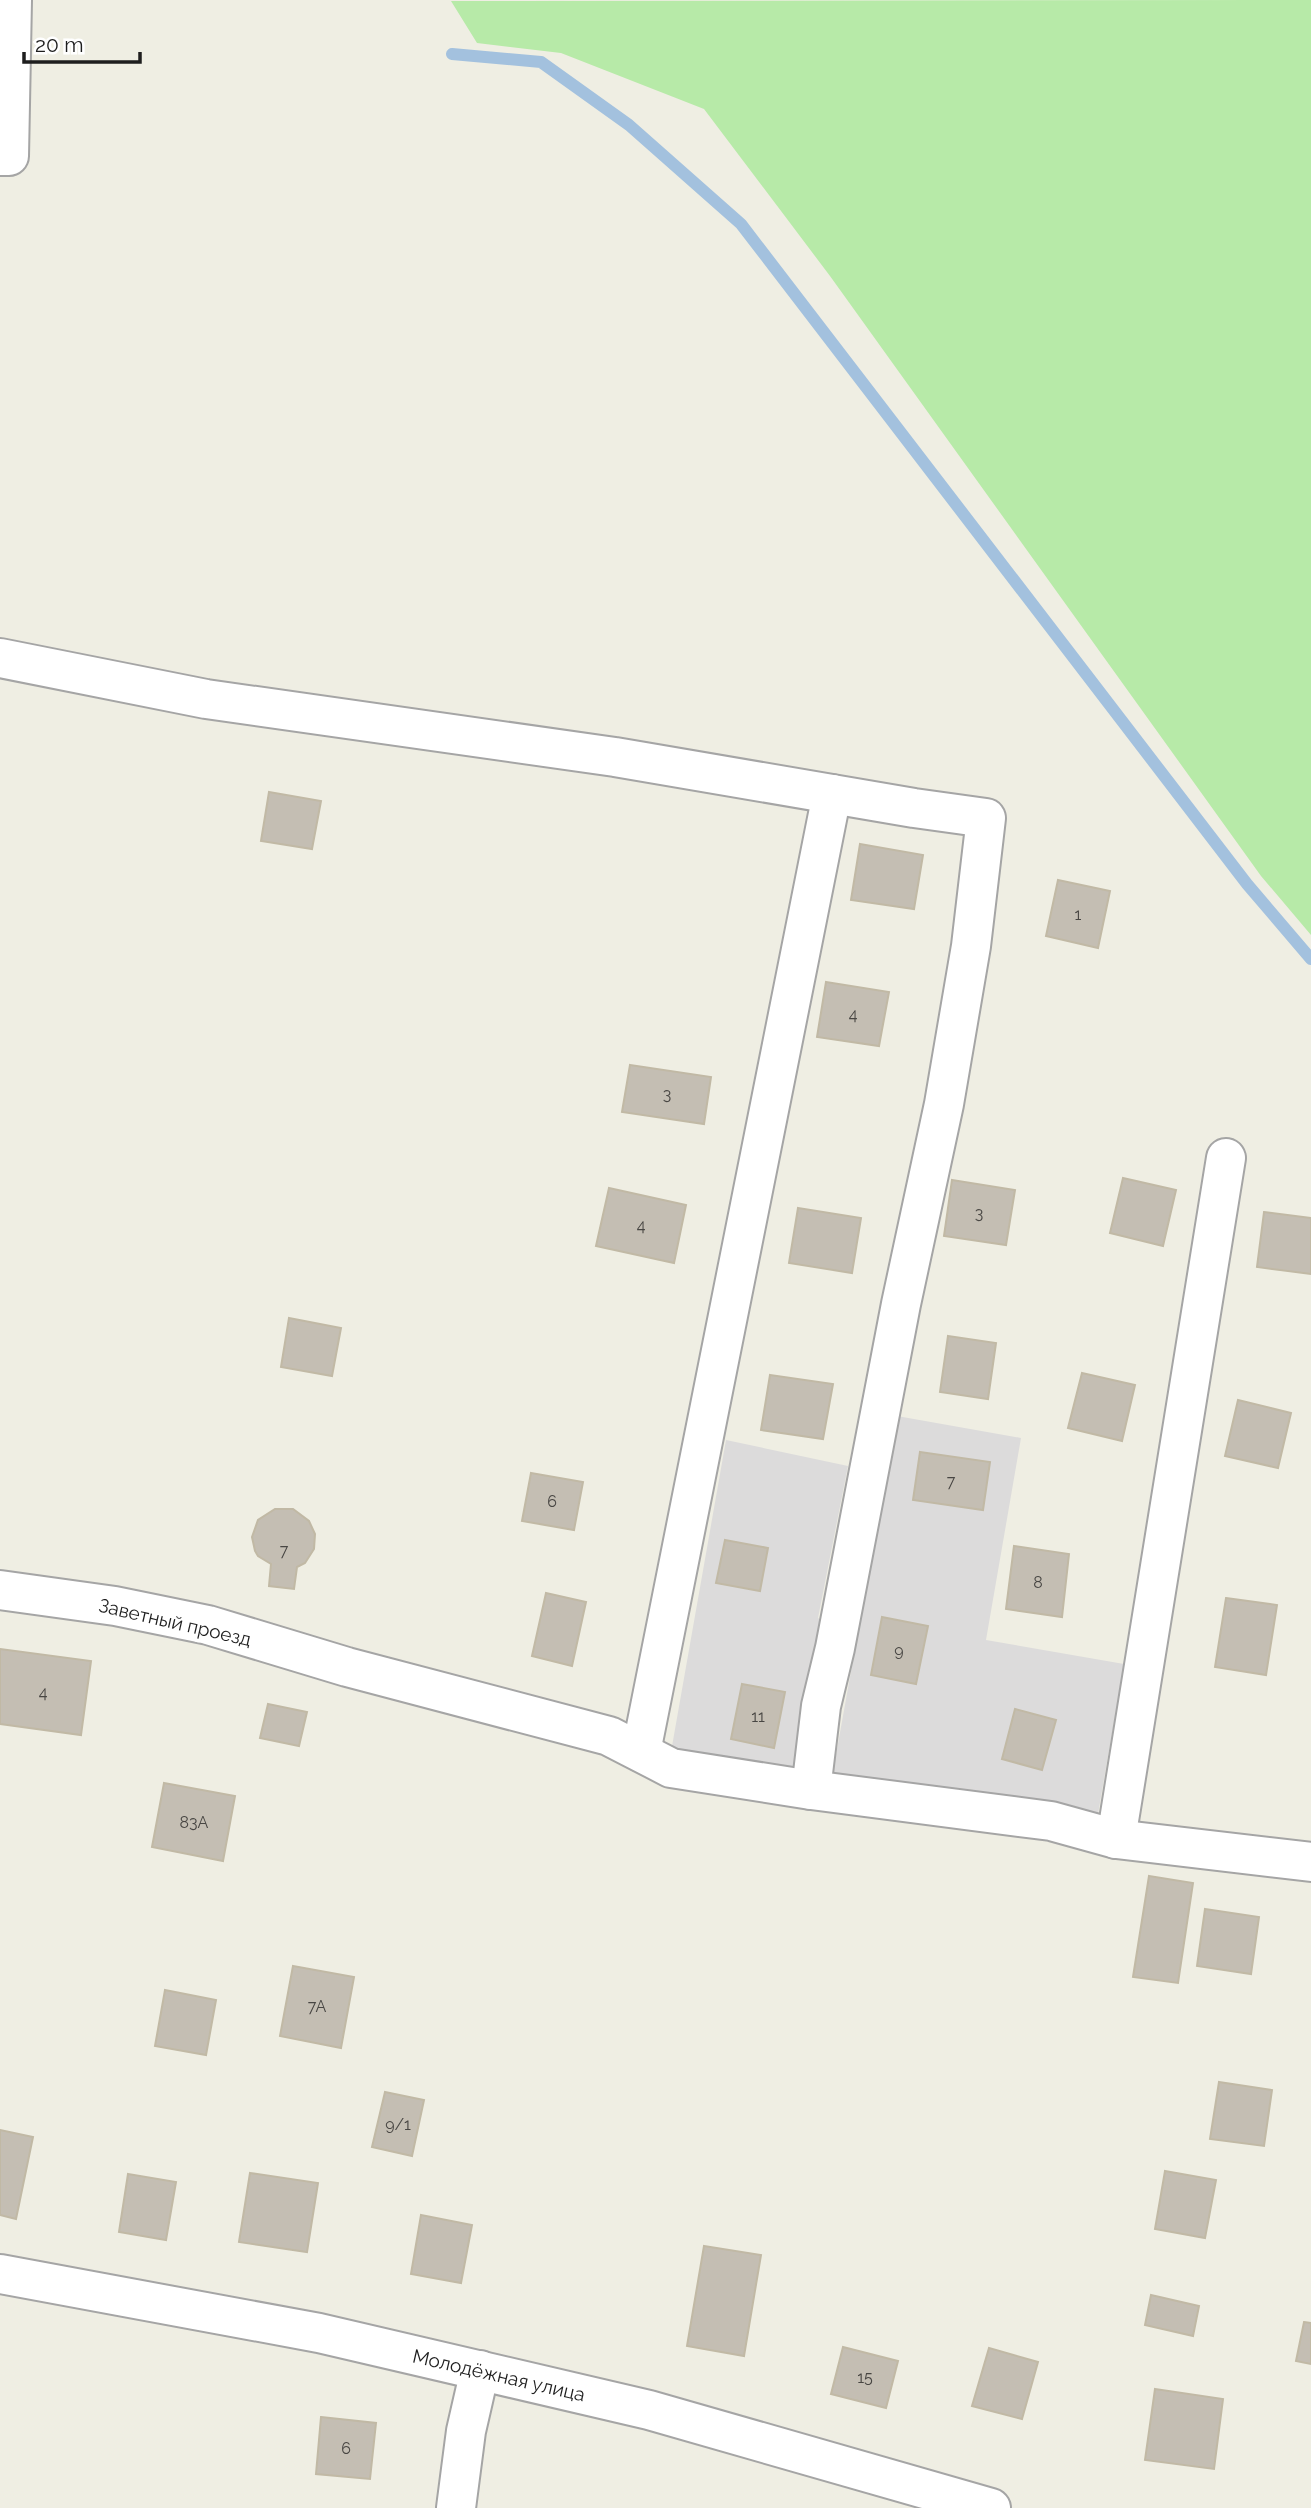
<svg xmlns="http://www.w3.org/2000/svg" width="1311" height="2508" font-family="Raleway,sans-serif">
<style>
.residential{fill:#dcdbdb}
.grass{fill:#b7eaa8}
.lines{fill:none;stroke-linecap:round;stroke-linejoin:round}
.stream{stroke:#a3c1de;stroke-width:12}
.building{fill:#c4beb3;stroke:#c1b9a5;stroke-width:2}
.minor-casing{stroke:#a5a5a5;stroke-width:42}
.minor{stroke:#fff;stroke-width:38}
.labels{text-anchor:middle;dominant-baseline:central;stroke-width:7;stroke-linejoin:round;paint-order:stroke}
.number-label{font-size:16px;fill:#484643}
.street-label{font-size:19px;fill:#1e1e1e;stroke:#fff}
</style>
<rect width="100%" height="100%" fill="#efeee3"/>
<!-- residential -->
<g class="residential">
<polygon points="897,1416 1021,1438 986,1640 1124,1664 1098,1814 958,1798 832,1777"/>
<polygon points="726,1440 848,1466 818,1618 825,1623 797,1772 671,1752"/>
</g>
<!-- grass -->
<polygon class="grass" points="1311,0 1311,935 1261,876 830,276 704,109 561,53 477,43 451,1"/>
<g class="lines">
<!-- stream -->
<polyline class="stream" points="452,54 541,62 629,125 741,224 1247,884 1311,959"/>
</g>
<!-- building -->
<g class="building">
<polygon points="269,792 321,801 312,849 261,841"/>
<polygon points="860,844 923,855 914,909 851,900"/>
<polygon points="1058,880 1110,891 1098,948 1046,936"/>
<polygon points="826,982 889,992 879,1046 817,1037"/>
<polygon points="630,1065 711,1077 704,1124 622,1112"/>
<polygon points="1123,1178 1176,1190 1163,1246 1110,1233"/>
<polygon points="952,1180 1015,1190 1006,1245 944,1236"/>
<polygon points="609,1188 686,1205 674,1263 596,1246"/>
<polygon points="798,1208 861,1218 852,1273 789,1263"/>
<polygon points="1264,1212 1311,1218 1311,1274 1257,1267"/>
<polygon points="289,1318 341,1328 332,1376 281,1367"/>
<polygon points="948,1336 996,1343 988,1399 940,1392"/>
<polygon points="1082,1373 1135,1385 1122,1441 1068,1428"/>
<polygon points="770,1375 833,1384 823,1439 761,1430"/>
<polygon points="1238,1400 1291,1413 1278,1468 1225,1456"/>
<polygon points="920,1452 990,1462 983,1510 913,1500"/>
<polygon points="531,1473 583,1482 574,1530 522,1521"/>
<polygon points="275,1509 293,1509 309,1521 315,1534 314,1549 305,1563 297,1567 294,1589 269,1586 271,1564 258,1556 255,1551 252,1537 258,1520"/>
<polygon points="725,1540 768,1548 760,1591 716,1583"/>
<polygon points="1014,1546 1069,1554 1062,1617 1006,1609"/>
<polygon points="546,1593 586,1602 572,1666 532,1656"/>
<polygon points="1226,1598 1277,1605 1266,1675 1215,1667"/>
<polygon points="882,1617 928,1626 916,1684 871,1675"/>
<polygon points="0,1649 91,1661 81,1735 0,1724"/>
<polygon points="742,1684 785,1692 774,1748 731,1739"/>
<polygon points="268,1704 307,1712 299,1746 260,1738"/>
<polygon points="1015,1709 1056,1720 1042,1770 1002,1759"/>
<polygon points="164,1783 235,1796 223,1861 152,1847"/>
<polygon points="1149,1876 1193,1883 1178,1983 1133,1977"/>
<polygon points="1205,1909 1259,1917 1251,1974 1197,1966"/>
<polygon points="293,1966 354,1977 341,2048 280,2036"/>
<polygon points="165,1990 216,2000 206,2055 155,2046"/>
<polygon points="1219,2082 1272,2090 1264,2146 1210,2139"/>
<polygon points="385,2092 424,2100 412,2156 372,2147"/>
<polygon points="0,2130 33,2137 16,2219 0,2215"/>
<polygon points="1165,2171 1216,2180 1205,2238 1155,2229"/>
<polygon points="250,2173 318,2183 307,2252 239,2242"/>
<polygon points="128,2174 176,2182 166,2240 119,2232"/>
<polygon points="421,2215 472,2225 461,2283 411,2274"/>
<polygon points="704,2246 761,2255 744,2356 687,2346"/>
<polygon points="1151,2295 1199,2306 1193,2336 1145,2325"/>
<polygon points="1304,2322 1311,2323 1311,2364 1296,2361"/>
<polygon points="843,2347 898,2361 886,2408 831,2394"/>
<polygon points="989,2348 1038,2362 1022,2419 972,2406"/>
<polygon points="1155,2389 1223,2399 1214,2469 1145,2460"/>
<polygon points="321,2417 376,2423 370,2479 316,2474"/>
</g>
<g class="lines">
<!-- minor casing -->
<g class="minor-casing">
<g id="minor">
<polyline points="0,156 9,156 12,0"/>
<polyline points="0,658 206,699 615,757 914,808 986,818 971,946 944,1104 901,1304 835,1648 821,1706 811,1790"/>
<polyline points="0,1590 115,1606 208,1625 347,1667 609,1736 671,1768 811,1790 1051,1821 1116,1839 1311,1862"/>
<polyline points="641,1752 832,794"/>
<polyline points="1116,1839 1226,1158"/>
<polyline points="0,2274 319,2333 649,2410 991,2508"/>
<polyline points="456,2508 466,2431 480,2370"/>
</g>
</g>
<!-- minor -->
<use href="#minor" class="minor"/>
</g>
<g class="labels">
<!-- number labels -->
<g class="number-label">
<text x="1078" y="914">1</text>
<text x="853" y="1014">4</text>
<text x="667" y="1094">3</text>
<text x="979" y="1213">3</text>
<text x="641" y="1225">4</text>
<text x="951" y="1481">7</text>
<text x="552" y="1501">6</text>
<text x="284" y="1550">7</text>
<text x="1038" y="1582">8</text>
<text x="899" y="1650">9</text>
<text x="43" y="1692">4</text>
<text x="758" y="1716">11</text>
<text x="194" y="1822">83А</text>
<text x="317" y="2006">7А</text>
<text x="398" y="2124">9/1</text>
<text x="865" y="2377">15</text>
<text x="346" y="2448">6</text>
</g>
<!-- street labels -->
<g class="street-label">
<text transform="translate(175 1622) rotate(13)">Заветный проезд</text>
<text transform="translate(499 2375) rotate(13)">Молодёжная улица</text>
</g>
</g>
<!-- scale -->
<path d="M24 52v10h116v-10" fill="none" stroke="#1e1e1e" stroke-width="3.5"/>
<text x="35" y="52" font-size="21" fill="#1e1e1e" stroke="#ffffff" stroke-width="5" paint-order="stroke">20 m</text>
</svg>
